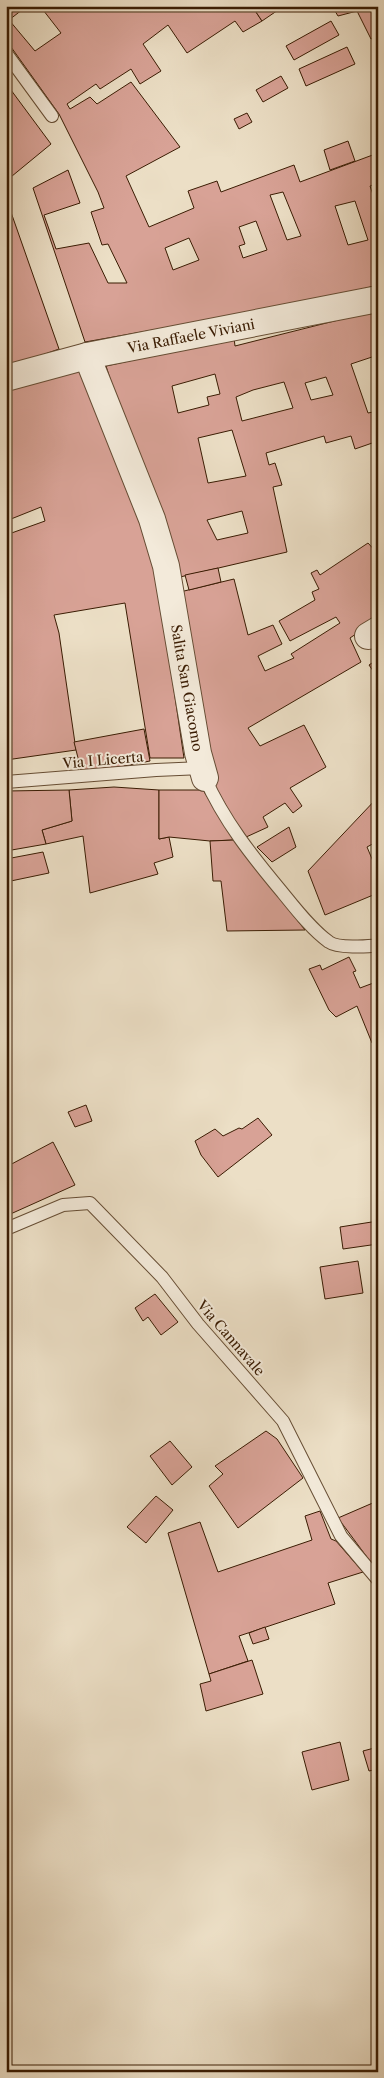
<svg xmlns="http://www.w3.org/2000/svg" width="384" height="2078" font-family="'Libre Caslon Text',serif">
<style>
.building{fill:#d8a296;stroke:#3a1c03;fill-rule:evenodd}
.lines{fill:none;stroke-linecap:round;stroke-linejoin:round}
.lane-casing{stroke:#664d34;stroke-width:14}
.street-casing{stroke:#664d34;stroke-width:28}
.lane{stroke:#f3eada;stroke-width:12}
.street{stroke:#f3eada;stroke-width:26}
.labels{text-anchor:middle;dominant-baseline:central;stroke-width:4;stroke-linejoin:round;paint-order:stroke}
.street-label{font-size:14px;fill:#3a1c03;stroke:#f3eada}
</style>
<rect width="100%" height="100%" fill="#ecdfc6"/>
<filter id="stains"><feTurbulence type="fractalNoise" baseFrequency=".004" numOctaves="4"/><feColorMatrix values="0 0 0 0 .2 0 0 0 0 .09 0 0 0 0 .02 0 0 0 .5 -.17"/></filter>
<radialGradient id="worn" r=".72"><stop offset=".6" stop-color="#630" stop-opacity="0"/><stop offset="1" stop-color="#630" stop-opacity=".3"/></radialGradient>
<!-- building -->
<g class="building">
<path d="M6 6H27L9 20 35 51 61 33 40 6H266L256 12 262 21 243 32 235 21 187 53 168 25 143 44 161 71 140 84 131 69 100 89 96 84 67 104 70 109 90 97 97 104 131 82 180 147 126 176 149 227 194 208 188 191 217 181 221 192 294 165 300 182 378 153V183L370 186 378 209V285L312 302 85 342 33 188 68 170 80 203 44 215 56 249 89 243 108 283H127L108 244 102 245 91 212 104 208 98 192 59 114 6 40ZM283 192 301 236 287 240 270 195ZM355 201 368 240 348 245 335 206ZM256 221 267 250 243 258 239 246 245 244 239 227ZM189 238 199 260 173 270 165 248Z"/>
<polygon points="266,6 284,6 262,21 256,12"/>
<polygon points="332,6 378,6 378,36 371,39 357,11 338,16"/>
<polygon points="331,21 339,35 294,60 286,46"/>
<polygon points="347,47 355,64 306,86 299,69"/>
<polygon points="281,76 288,88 263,102 256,90"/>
<polygon points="8,86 51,144 6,181 6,88"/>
<polygon points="247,113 252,122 239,129 234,119"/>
<polygon points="348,141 355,161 330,170 324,150"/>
<polygon points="6,198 59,349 6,368"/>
<path d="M378 310V355L351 364 368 413 378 411V441L355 449 351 436 326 443 324 436 266 453 269 465 275 463 282 485 273 487 287 552 180 577 125 426 106 366 234 338 235 346ZM215 374 220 394 207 397 209 405 178 413 172 386ZM326 377 333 395 311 400 305 383ZM284 382 293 408 242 421 236 397 253 390ZM232 430 246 476 208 483 198 438ZM242 511 248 533 217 540 207 520Z"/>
<polygon points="78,366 145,529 158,581 184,758 150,758 125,603 54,615 59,633 76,750 6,760 6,535 45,521 41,507 6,521 6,387"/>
<polygon points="368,543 378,554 378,619 350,638 361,662 248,728 260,746 304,725 326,767 290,788 302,806 293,813 285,803 263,817 268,827 244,838 210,777 180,592 234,579 248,635 273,625 282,644 258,656 265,671 294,658 291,654 340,623 336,617 290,641 279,621 315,600 312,592 319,589 311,573 317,570 320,575"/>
<polygon points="218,568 221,582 189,590 185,575"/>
<polygon points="378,659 378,678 369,665"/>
<polygon points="144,729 150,761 82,774 74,742"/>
<polygon points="114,787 159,790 159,839 169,837 173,857 154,863 158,874 90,893 83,836 46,844 42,830 72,821 69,790"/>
<polygon points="69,790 72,821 42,830 46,844 6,851 6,791"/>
<polygon points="159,790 203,790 234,840 210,841 169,837 159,839"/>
<polygon points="378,797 378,841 367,847 375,866 378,865 378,893 325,915 308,871"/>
<polygon points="289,827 296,847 272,862 257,847"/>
<polygon points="234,840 305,930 227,931 221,881 213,881 210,841"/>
<polygon points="43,852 49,873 6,882 6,859"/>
<polygon points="349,957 356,971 353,972 360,988 376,982 378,985 378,1040 372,1043 357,1006 336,1017 329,1010 309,969 320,965 322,970"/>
<polygon points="86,1105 92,1121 75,1127 68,1112"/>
<polygon points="258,1118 272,1135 218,1177 201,1155 195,1141 215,1129 223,1136 239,1128 242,1129"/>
<polygon points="53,1142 75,1185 6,1216 6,1167"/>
<polygon points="378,1221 378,1244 343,1249 340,1227"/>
<polygon points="358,1261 363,1293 325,1299 320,1267"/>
<polygon points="155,1294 178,1322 161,1335 148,1317 143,1321 135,1308"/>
<polygon points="266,1431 277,1439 303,1478 238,1528 209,1486 223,1474 215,1466"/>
<polygon points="170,1441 192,1467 172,1485 150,1456"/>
<polygon points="156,1496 173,1510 146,1543 127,1527"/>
<polygon points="375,1502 378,1507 378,1572 338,1518"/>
<polygon points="320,1511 331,1539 336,1541 363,1572 328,1583 335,1604 239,1636 248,1661 209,1674 168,1533 200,1522 218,1572 312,1540 305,1516"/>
<polygon points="265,1627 269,1639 253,1644 249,1633"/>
<polygon points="252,1660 263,1694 206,1711 200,1684 211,1681 209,1674"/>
<polygon points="340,1742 349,1780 312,1790 302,1752"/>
<polygon points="378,1747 378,1769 369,1771 363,1751"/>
</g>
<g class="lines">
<!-- lane casing -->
<g class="lane-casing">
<g id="lane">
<polyline points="6,53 52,116"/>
<path d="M205 778C224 821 252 856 282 892 295 908 312 930 329 942 337 948 367 947 378 945"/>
<polyline points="6,782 156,770 202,768"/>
<polyline points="6,1229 63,1205 90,1203 162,1277 198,1324 283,1421 341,1536 378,1580"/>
</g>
</g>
<!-- street casing -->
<g class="street-casing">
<g id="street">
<polyline points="87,356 152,519 166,566 198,753 205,778"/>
<polyline points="6,378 87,356 378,299"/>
<polyline points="368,636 378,630"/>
</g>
</g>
<!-- lane -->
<use href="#lane" class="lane"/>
<!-- street -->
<use href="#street" class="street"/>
</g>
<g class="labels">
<!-- street labels -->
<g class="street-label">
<text transform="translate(191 336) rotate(-11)">Via Raffaele Viviani</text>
<text transform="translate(187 688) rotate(80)">Salita San Giacomo</text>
<text transform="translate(103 760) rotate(-5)">Via I Licerta</text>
<text transform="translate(231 1338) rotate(49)">Via Cannavale</text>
</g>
</g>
<!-- margin -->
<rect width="384" height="2078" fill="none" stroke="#ecdfc6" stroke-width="25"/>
<rect x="8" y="8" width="369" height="2063" fill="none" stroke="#3a1c03" stroke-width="2.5"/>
<rect x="12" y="12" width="359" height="2053" fill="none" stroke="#3a1c03"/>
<rect width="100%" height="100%" filter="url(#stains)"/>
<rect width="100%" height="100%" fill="url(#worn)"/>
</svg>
